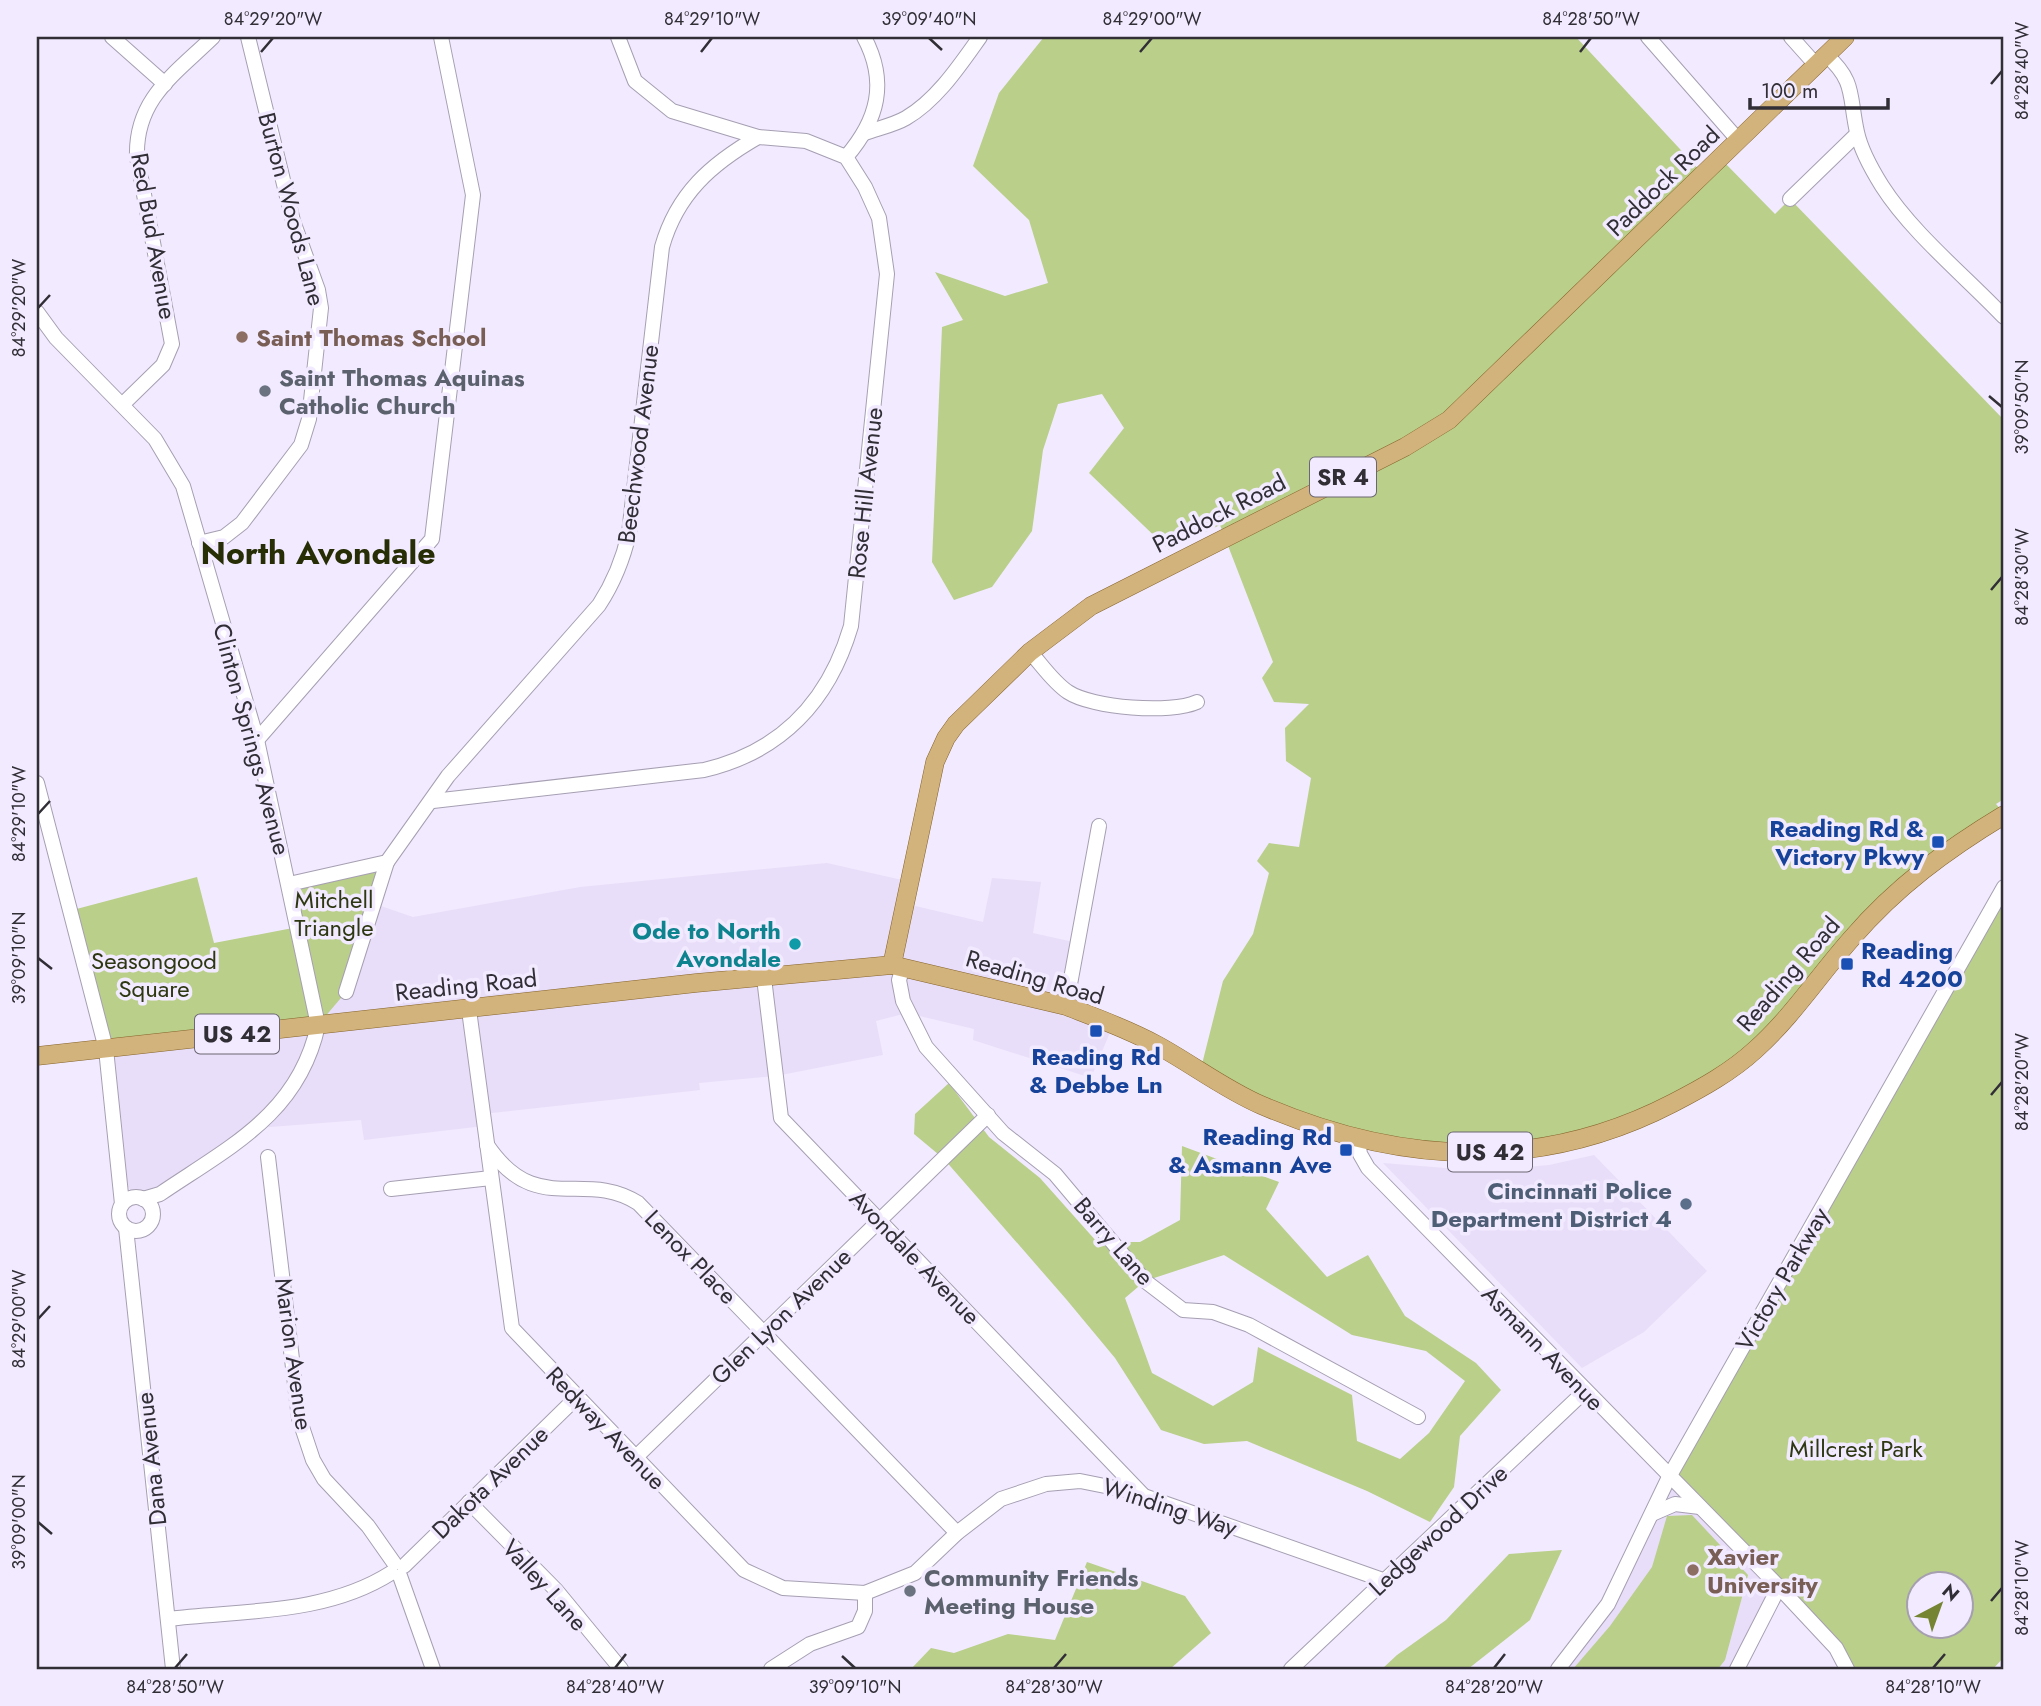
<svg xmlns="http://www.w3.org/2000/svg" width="2041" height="1706" font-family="Jost,sans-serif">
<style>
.built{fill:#e8def9}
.green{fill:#b9cf8a;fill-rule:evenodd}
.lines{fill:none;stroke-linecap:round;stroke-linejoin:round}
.minor-casing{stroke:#a69fb2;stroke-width:16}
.major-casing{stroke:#86642b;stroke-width:19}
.minor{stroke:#fff;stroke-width:14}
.major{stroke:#d2b37c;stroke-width:18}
.ticks{fill:none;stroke:#312e36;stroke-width:2.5}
.education-dot{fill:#8d6e63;stroke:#f2eaff;stroke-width:2.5}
.worship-dot{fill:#6b7280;stroke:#f2eaff;stroke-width:2.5}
.transit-dot{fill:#1a4fb4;stroke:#f2eaff;stroke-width:2.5}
.culture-dot{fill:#0f9aa8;stroke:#f2eaff;stroke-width:2.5}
.service-dot{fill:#5c6f8a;stroke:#f2eaff;stroke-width:2.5}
.labels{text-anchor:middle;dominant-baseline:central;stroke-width:7;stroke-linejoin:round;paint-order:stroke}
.shield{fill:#f2eaff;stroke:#6b6672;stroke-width:2}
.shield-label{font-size:23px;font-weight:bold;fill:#312e36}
.street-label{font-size:24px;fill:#312e36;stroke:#f2eaff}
.education-label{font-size:24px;font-weight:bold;fill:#785e54;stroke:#f2eaff;text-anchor:start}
.worship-label{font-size:24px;font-weight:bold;fill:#5b616d;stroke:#f2eaff;text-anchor:start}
.transit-label{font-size:24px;font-weight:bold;fill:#164399;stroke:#f2eaff;text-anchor:end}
.park-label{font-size:24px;fill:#2d3711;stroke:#f2eaff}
.culture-label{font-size:24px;font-weight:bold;fill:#0d838f;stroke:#f2eaff;text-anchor:end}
.service-label{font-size:24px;font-weight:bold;fill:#4e5e75;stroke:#f2eaff;text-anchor:end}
.district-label{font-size:32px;font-weight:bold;fill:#272e06;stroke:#f2eaff}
.neatline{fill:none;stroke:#312e36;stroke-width:2.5}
.ticks-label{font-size:18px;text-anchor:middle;fill:#312e36}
</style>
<rect width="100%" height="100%" fill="#f2eaff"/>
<!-- built -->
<g class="built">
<polygon points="827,863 911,882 907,904 983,922 992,878 1041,882 1033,933 1078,943 1066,1006 1113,1025 1091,1078 973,1040 974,1029 907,1013 876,1021 883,1055 776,1076 699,1083 700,1090 483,1114 484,1126 364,1140 361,1120 257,1128 143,1199 136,1197 125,1183 106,1049 375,904 413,917 580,887"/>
<polygon points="1594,1155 1707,1271 1644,1332 1582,1368 1383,1163 1483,1171 1549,1165"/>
<polygon points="1669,1477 1779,1587 1737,1669 1558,1669 1579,1645"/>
</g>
<!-- green -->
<g class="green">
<polygon points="1044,37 1576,37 1704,175 1721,159 1775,214 1790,199 2004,420 2004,799 1996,804 2004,813 1934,859 1729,1070 1573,1142 1387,1145 1200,1072 1223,981 1253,934 1269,873 1257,861 1269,843 1299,847 1311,778 1286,761 1285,728 1309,704 1274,702 1262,678 1273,662 1220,525 1169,550 1089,473 1124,428 1102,394 1058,404 1043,450 1032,531 992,587 954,600 932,562 942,327 963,320 935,272 1005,296 1048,283 1029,220 973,166 999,93"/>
<polygon points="387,862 346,992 318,1025 106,1049 69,911 197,877 214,943 298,927 289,884"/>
<path d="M2004 887V1657L1993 1669H1847L1670 1477ZM1918 1584H1960V1626H1918Z"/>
<path d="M949 1083 989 1137 1040 1178 1097 1242H1140L1180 1220 1182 1146 1279 1182 1266 1209 1327 1277 1368 1255 1405 1316 1476 1363 1501 1390 1460 1436 1454 1487 1430 1522 1367 1491 1247 1441 1204 1444 1161 1430 1115 1358 1066 1299 944 1159 914 1134 915 1114ZM1224 1255 1352 1335 1426 1351 1465 1381 1429 1433 1400 1459 1357 1441 1352 1395 1258 1347 1253 1382 1213 1406 1152 1373 1125 1298 1145 1281Z"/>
<polygon points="1692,1515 1748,1575 1725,1660 1718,1669 1573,1669 1610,1626 1652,1567 1667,1516"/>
<polygon points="1562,1550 1530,1620 1468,1669 1382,1669 1397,1655 1446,1620 1509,1554"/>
<polygon points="1087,1562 1185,1596 1211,1633 1170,1669 911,1669 931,1648 954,1653 1008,1634 1055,1640"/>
</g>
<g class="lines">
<!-- minor casing -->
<g class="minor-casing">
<g id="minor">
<polyline points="112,37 165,84"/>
<polyline points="1648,37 1739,141"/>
<polyline points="1791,37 1816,65"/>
<path d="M1826 55C1856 81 1849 97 1857 132 1861 151 1872 170 1882 186 1912 233 1965 276 2004 317"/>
<path d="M865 133C879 128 894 125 906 118 937 100 960 65 980 37"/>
<path d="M846 157C878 120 888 82 864 37"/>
<polyline points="1790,199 1857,134"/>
<path d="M37 312 56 338 155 439 183 486 257 740 318 1025C299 1114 229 1147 160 1194L143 1199"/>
<path d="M123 404 163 365 172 344 137 157C135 99 175 74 213 37"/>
<polyline points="199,543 224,537 242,523 301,445 309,419 321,308 318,290 293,221 248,37"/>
<path d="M1030 652C1042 665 1053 682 1068 692 1092 708 1171 714 1197 702"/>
<polyline points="257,740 432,539 473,195 441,37"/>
<polyline points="37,783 106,1049 122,1204"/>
<path d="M433 801 704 770C781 752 829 701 851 626L887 274 879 218 865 187 846 157 806 141 758 137 672 111 635 81 618 37"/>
<path d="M289 884 387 862 448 776 599 605C614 582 623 560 629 533L662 247C677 194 711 164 758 137"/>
<polyline points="903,967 899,980 903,1001 926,1047 1003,1133 1055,1174 1145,1281 1183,1310 1213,1312 1249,1325 1418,1417"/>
<polyline points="764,978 781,1118 1143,1495"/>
<polyline points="346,992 387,862"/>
<polyline points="1066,1006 1099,826"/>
<polyline points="469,1010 512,1328 744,1570 783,1588 865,1593 915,1573 957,1533 1001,1499 1046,1484 1080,1481 1130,1491 1383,1580"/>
<polyline points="1358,1140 1360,1154 1368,1168 1779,1587 1836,1648 1847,1669"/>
<path d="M487 1145C537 1219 583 1168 638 1203L957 1533"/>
<polyline points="268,1157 299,1418 313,1460 324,1479 368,1526 394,1563"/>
<polyline points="391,1189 491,1178"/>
<circle cx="136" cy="1214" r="17"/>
<polyline points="126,1228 173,1669"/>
<polyline points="635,1458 988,1115"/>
<polyline points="469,1502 556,1590 621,1669"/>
<polyline points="1652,1514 1675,1504 1700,1507"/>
<polyline points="404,1566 576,1398"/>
<polyline points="400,1576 433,1669"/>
<path d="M168 1619C242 1610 325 1615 391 1573"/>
<polyline points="771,1669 810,1644 858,1627 865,1611 865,1593"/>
<polyline points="1291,1669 1585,1391"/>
<polyline points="1558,1669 1608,1604 1669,1477 2004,887"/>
<polyline points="1737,1669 1779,1587"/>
</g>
</g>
<!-- major casing -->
<g class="major-casing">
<g id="major">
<polyline points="892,965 935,762 946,738 956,724 1030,652 1091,606 1405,447 1449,420 1845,37"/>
<path d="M37 1056 696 983 892 965 1066 1006C1097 1018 1128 1029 1157 1045 1192 1064 1224 1089 1261 1105 1398 1164 1538 1173 1673 1103 1702 1088 1731 1072 1755 1050 1792 1017 1819 975 1852 938 1896 887 1946 850 2004 815"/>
</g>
</g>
<!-- minor -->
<use href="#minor" class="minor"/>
<!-- major -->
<use href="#major" class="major"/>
</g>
<!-- ticks -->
<path class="ticks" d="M929 38 942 50M261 52 273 38M701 52 712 38M1140 52 1152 38M1580 52 1591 38M1991 84 2002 71M38 308 50 295M1989 396 2002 407M1991 590 2002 577M38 814 50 801M38 958 52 969M1991 1095 2002 1082M38 1319 50 1306M38 1522 52 1534M1991 1601 2002 1588M842 1656 855 1668M175 1668 187 1654M615 1668 626 1654M1054 1668 1066 1654M1494 1668 1505 1654M1933 1668 1945 1654"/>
<!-- markers -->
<g class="education-dot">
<circle cx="242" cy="337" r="7"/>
<circle cx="1693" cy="1570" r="7"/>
</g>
<g class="worship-dot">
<circle cx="265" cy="391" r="7"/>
<circle cx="910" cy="1591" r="7"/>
</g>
<g class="transit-dot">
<rect x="1931" y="835" width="14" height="14" rx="3.5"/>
<rect x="1840" y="957" width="14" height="14" rx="3.5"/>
<rect x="1089" y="1024" width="14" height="14" rx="3.5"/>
<rect x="1339" y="1143" width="14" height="14" rx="3.5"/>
</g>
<circle class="culture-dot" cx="795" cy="944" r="7"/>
<circle class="service-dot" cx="1686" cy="1204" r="7"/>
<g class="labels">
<!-- shield labels -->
<g class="shield">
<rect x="1310" y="457.5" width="66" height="39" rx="5"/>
<rect x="195" y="1014.5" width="84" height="39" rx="5"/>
<rect x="1448" y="1132.5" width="84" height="39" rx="5"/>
</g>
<g class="shield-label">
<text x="1343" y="477">SR 4</text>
<text x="237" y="1034">US 42</text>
<text x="1490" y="1152">US 42</text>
</g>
<!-- street labels -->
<g class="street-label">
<text transform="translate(1663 181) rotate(-44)">Paddock Road</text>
<text transform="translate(292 209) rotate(75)">Burton Woods Lane</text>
<text transform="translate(154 236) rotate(80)">Red Bud Avenue</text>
<text transform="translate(638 444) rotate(-83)">Beechwood Avenue</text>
<text transform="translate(865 493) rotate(-84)">Rose Hill Avenue</text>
<text transform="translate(1219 513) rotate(-27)">Paddock Road</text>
<text transform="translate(252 739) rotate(75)">Clinton Springs Avenue</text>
<text transform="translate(1788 974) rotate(-49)">Reading Road</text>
<text transform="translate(1035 977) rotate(16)">Reading Road</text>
<text transform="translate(466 985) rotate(-6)">Reading Road</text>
<text transform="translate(1114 1241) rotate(49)">Barry Lane</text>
<text transform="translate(691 1257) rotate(46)">Lenox Place</text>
<text transform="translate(915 1257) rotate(46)">Avondale Avenue</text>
<text transform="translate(1782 1279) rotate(-60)">Victory Parkway</text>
<text transform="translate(781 1316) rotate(-44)">Glen Lyon Avenue</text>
<text transform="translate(1543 1348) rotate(46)">Asmann Avenue</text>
<text transform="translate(294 1354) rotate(82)">Marion Avenue</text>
<text transform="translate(606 1428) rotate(46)">Redway Avenue</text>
<text transform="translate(151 1459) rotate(-96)">Dana Avenue</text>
<text transform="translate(490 1482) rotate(-44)">Dakota Avenue</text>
<text transform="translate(1170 1507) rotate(18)">Winding Way</text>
<text transform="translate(1438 1530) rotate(-43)">Ledgewood Drive</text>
<text transform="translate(545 1585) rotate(48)">Valley Lane</text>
</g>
<!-- education labels -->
<g class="education-label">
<text x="256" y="337">Saint Thomas School</text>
<text x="1707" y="1556">Xavier<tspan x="1707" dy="28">University</tspan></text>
</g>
<!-- worship labels -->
<g class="worship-label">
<text x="279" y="377">Saint Thomas Aquinas<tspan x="279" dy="28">Catholic Church</tspan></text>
<text x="924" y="1577">Community Friends<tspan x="924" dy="28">Meeting House</tspan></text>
</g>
<!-- transit labels -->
<g class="transit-label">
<text x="1924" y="828">Reading Rd &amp;<tspan x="1924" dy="28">Victory Pkwy</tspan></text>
<text x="1861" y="950" text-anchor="start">Reading<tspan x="1861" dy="28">Rd 4200</tspan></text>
<text x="1096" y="1056" text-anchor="middle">Reading Rd<tspan x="1096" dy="28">&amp; Debbe Ln</tspan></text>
<text x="1332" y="1136">Reading Rd<tspan x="1332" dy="28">&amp; Asmann Ave</tspan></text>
</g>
<!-- park labels -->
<g class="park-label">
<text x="334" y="899">Mitchell<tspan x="334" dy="28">Triangle</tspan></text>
<text x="154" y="960">Seasongood<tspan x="154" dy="28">Square</tspan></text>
<text x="1856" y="1448">Millcrest Park</text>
</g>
<!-- culture labels -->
<g class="culture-label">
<text x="781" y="930">Ode to North<tspan x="781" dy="28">Avondale</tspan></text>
</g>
<!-- service labels -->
<g class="service-label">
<text x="1672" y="1190">Cincinnati Police<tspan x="1672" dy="28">Department District 4</tspan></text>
</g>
<!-- district labels -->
<g class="district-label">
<text x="318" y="553">North Avondale</text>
</g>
</g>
<!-- border -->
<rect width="2041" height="1706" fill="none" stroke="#f2eaff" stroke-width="77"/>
<!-- north arrow -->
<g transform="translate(1940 1605) rotate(41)"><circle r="33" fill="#f2eaff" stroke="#a59faf" stroke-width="2"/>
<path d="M0-5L12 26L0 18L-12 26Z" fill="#758433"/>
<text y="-10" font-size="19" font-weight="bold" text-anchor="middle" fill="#312e36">N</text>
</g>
<!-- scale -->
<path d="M1750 98v10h138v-10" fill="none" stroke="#312e36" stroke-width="3.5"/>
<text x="1761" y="98" font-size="21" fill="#312e36" stroke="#f2eaff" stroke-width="5" paint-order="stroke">100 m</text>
<rect x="38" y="38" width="1964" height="1630" class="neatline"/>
<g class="ticks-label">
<text x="273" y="25">84°29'20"W</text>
<text x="712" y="25">84°29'10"W</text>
<text x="929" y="25">39°09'40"N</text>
<text x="1152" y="25">84°29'00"W</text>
<text x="1591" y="25">84°28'50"W</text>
<text transform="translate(2022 71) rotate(-90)" y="6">84°28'40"W</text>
<text transform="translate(19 308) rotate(-90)" y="6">84°29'20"W</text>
<text transform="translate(2022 407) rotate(-90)" y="6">39°09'50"N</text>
<text transform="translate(2022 577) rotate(-90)" y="6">84°28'30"W</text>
<text transform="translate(19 814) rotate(-90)" y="6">84°29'10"W</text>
<text transform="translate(19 958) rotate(-90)" y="6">39°09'10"N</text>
<text transform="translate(2022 1082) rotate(-90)" y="6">84°28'20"W</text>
<text transform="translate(19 1319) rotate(-90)" y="6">84°29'00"W</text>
<text transform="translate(19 1522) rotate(-90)" y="6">39°09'00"N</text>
<text transform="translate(2022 1588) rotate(-90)" y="6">84°28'10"W</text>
<text x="175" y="1693">84°28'50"W</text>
<text x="615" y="1693">84°28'40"W</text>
<text x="855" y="1693">39°09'10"N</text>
<text x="1054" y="1693">84°28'30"W</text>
<text x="1494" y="1693">84°28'20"W</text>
<text x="1933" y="1693">84°28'10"W</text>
</g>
</svg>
